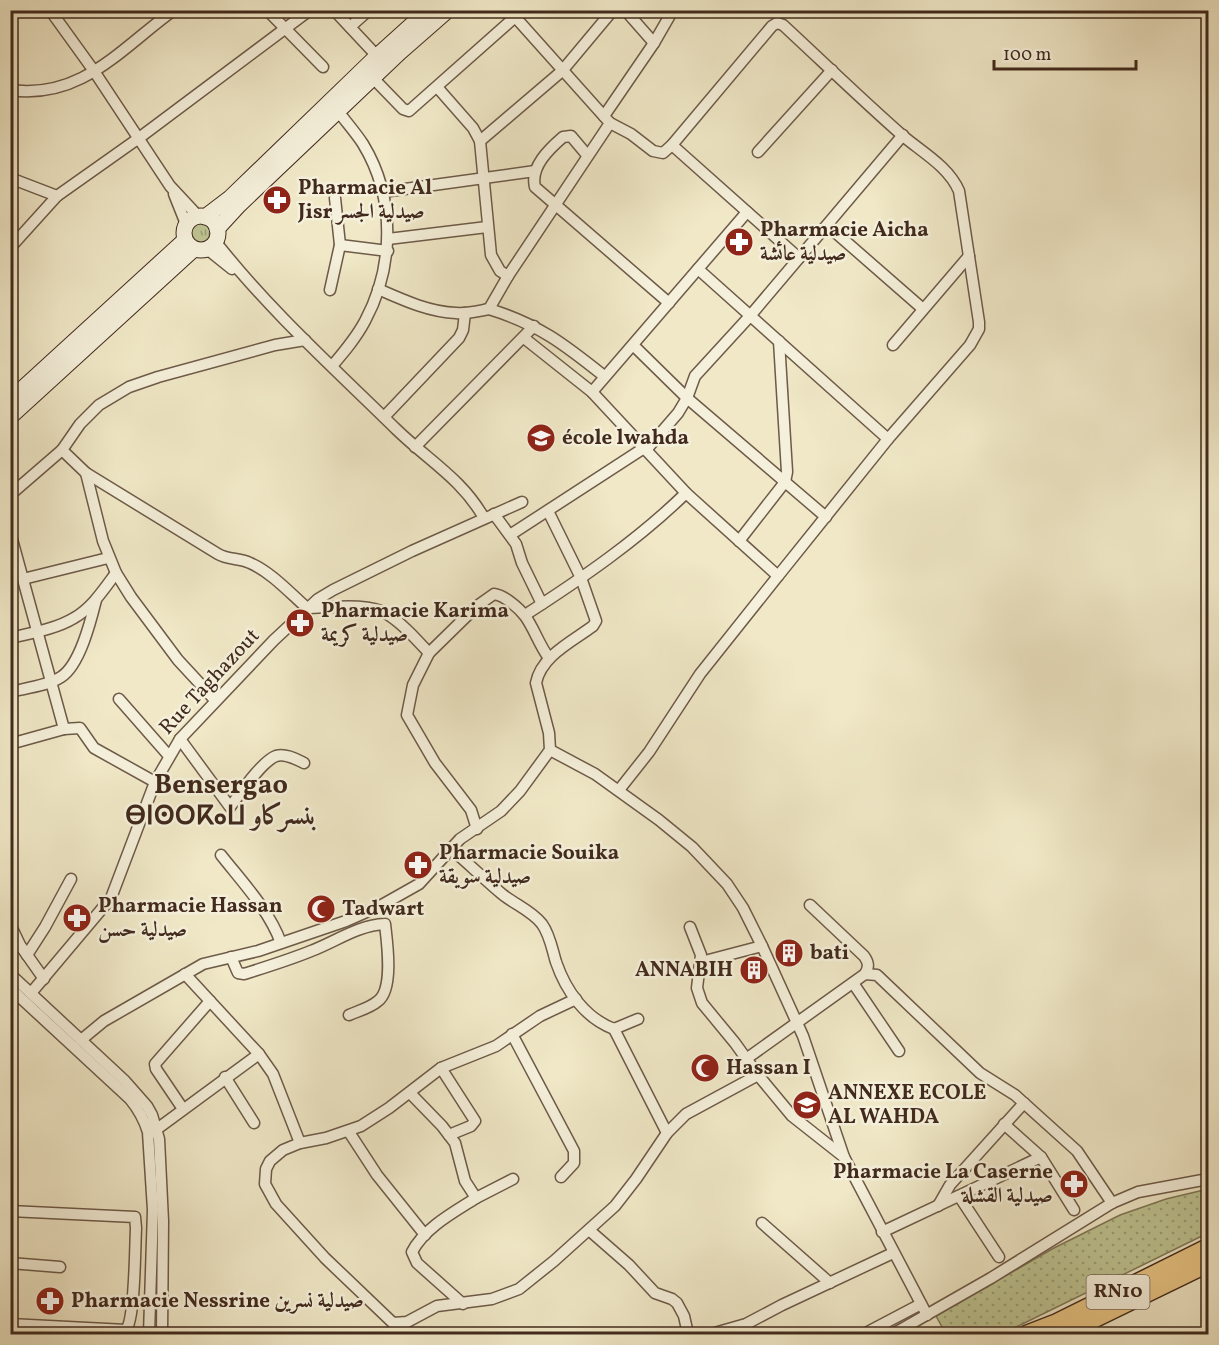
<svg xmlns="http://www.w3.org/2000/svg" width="1219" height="1345" font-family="Vollkorn,Amiri,'Noto Sans Tifinagh',serif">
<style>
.park{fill:url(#park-tufts);stroke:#807758;stroke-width:1.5}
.garden{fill:url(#garden-dots);stroke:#807758;stroke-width:1.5}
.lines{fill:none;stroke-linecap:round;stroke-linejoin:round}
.street-casing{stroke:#6d5a48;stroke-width:13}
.secondary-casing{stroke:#412a1d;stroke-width:17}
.primary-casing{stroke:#412a1d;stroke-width:19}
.street{stroke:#f5f0db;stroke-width:10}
.secondary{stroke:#f5f0db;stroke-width:15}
.primary{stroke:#e8c484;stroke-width:16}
.labels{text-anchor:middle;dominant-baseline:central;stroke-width:5;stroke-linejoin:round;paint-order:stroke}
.shield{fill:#f5f0db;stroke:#776556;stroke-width:1.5}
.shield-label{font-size:20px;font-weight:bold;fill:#412a1d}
.poi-label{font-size:21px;font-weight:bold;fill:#412a1d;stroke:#f5f0db;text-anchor:start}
.street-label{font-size:21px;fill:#412a1d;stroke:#f5f0db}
.district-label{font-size:27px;font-weight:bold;fill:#412a1d;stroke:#f5f0db}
</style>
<defs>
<pattern id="park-tufts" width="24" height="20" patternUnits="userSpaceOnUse" patternTransform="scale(1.5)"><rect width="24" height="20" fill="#bec492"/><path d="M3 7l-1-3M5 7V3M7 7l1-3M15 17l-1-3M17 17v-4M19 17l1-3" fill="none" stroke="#9c9f77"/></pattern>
<pattern id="garden-dots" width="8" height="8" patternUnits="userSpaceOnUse" patternTransform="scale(1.5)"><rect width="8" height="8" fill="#bec492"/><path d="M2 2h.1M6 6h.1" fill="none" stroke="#9c9f77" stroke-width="1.8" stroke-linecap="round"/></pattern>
</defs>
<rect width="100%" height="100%" fill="#f0e8c7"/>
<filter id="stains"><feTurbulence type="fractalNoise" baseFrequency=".00333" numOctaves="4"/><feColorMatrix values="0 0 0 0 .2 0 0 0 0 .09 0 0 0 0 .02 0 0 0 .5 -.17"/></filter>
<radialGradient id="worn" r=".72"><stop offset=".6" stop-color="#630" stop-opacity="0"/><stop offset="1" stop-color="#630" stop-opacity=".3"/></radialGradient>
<!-- park -->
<circle class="park" cx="200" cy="233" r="14"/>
<!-- garden -->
<polygon class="garden" points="1208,1189 1206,1234 1008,1331 996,1334 946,1334 936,1316 1052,1249 1120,1215 1166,1199"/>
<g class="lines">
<!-- street casing -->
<g class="street-casing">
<g id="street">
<polyline points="50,10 94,71 170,186 198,216"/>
<polyline points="267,10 323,67"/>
<polyline points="334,10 377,56"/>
<path d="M509 10 610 123 508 276 489 309C538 324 564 344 604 376"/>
<polyline points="625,10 654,43"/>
<polyline points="350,27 369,10"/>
<polyline points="373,78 403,109 409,111 523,10"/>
<polyline points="437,87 473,128 480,141 491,255 500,271 508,276"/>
<path d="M10 90C82 100 121 48 174 10"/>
<polyline points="604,116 654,43 673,10"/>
<polyline points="480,141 562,71 613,10"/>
<polyline points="672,145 799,258"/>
<polyline points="758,152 832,70"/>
<path d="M587 155 571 136 563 137C549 149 530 167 535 187L669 303"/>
<polyline points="10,178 57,196"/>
<polyline points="383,192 535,171"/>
<polyline points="174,194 186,224"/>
<polyline points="828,226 923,309"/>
<polyline points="388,239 487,227"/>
<path d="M215 241C269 310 335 369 397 430 429 461 462 479 484 518"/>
<polyline points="340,245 388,251"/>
<polyline points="10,248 57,196 139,138 310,10"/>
<polyline points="207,249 232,269"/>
<polyline points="698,269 888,439"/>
<path d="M378 289C403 300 429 312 456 313 467 314 478 311 489 309"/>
<polyline points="330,290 340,245 335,198"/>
<path d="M524 338 592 392 686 493 778 576 888 439 970 345 979 329V322L959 191C949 167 922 152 903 136 862 100 823 62 783 25L777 23 772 26 672 145 663 153 653 151 631 134 610 123"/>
<polyline points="633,345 687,398 826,517"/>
<polyline points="893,345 969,256"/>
<path d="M332 366C344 352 356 338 365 321 394 267 396 198 363 144 356 133 346 122 338 111"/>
<polyline points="592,392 747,212"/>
<polyline points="384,417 459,338 463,330 465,313"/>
<polyline points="415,447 534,326"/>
<polyline points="62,450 86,473 103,541 116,573 131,597 178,660 215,700"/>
<polyline points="646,450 678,413 687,398 695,376 750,316 903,135"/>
<path d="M86 473 218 554C228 560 240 558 250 563 271 572 290 593 307 608 329 608 368 602 387 614 403 624 416 639 429 653"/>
<polyline points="10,495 62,450 80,424 99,405 129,387 158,377 275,345 305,340"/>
<polyline points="494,514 516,544 522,563 542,604"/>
<polyline points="10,532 64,729 10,744"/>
<polyline points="510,535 644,448"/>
<polyline points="739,541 785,482 787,472 779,341"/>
<polyline points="23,579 108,558"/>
<path d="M525 615C581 579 638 540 686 493"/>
<path d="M10 638C31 633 56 629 74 618 92 608 104 589 116 573"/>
<path d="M10 692C26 688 47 686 61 677 80 665 91 620 96 600"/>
<polyline points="119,699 169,756"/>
<polyline points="64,729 80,728 94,748 155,782"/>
<path d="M180 739 230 807C240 794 261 762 276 756 285 753 296 759 304 763"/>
<polyline points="550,750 595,774 659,820 692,847 727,884 743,908 762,946 803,1036 844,1157 927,1315"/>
<polyline points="619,790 649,752 700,674 778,576"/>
<path d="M477 829 471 810 435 763 407 715 413 685 429 653 477 606 494 594C504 595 519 608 525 616 534 628 539 645 549 658"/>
<path d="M450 848C468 863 484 879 502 894 514 904 532 911 542 924 550 935 552 949 556 962 566 991 585 1018 614 1029L638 1019"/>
<path d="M221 855C243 883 269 910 281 943"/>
<path d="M810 905 864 956C869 963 869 967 865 974"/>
<polyline points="10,924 20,945 44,979"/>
<polyline points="690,927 701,955 697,988 702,1003 735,1043 758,1075 792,1116 844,1157"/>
<polyline points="27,955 45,927 71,879"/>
<path d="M231 957 238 973 244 974C266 967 289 960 311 951 335 942 358 925 385 924 387 942 394 989 378 1001 370 1008 358 1011 349 1015"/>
<polyline points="701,962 762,946"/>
<polyline points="10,974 125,1081 147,1106 152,1115 159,1139 163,1221 162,1334"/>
<polyline points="185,974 259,1054 273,1074 300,1143"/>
<polyline points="853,983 899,1051"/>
<path d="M10 988 130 1099C139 1110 144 1119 148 1132L153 1210 149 1334"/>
<polyline points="31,993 111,898 155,782 180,739 274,640 318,599 333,590 412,551 522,502"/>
<polyline points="576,999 540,1016 496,1046 441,1068 389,1108 361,1126 326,1138 300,1143 283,1150 270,1161 266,1169 265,1184 276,1204 325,1258 393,1323 407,1322 437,1306 492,1299 519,1289 554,1261 615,1206 636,1179 667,1133 686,1114 758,1075"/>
<polyline points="614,1029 667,1133"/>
<polyline points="512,1034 574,1151 574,1163 561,1177"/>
<path d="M81 1040 104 1021 203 964 258 951 346 921 380 906 419 884 460 839 501 811 520 791 550 750 549 733 536 683C541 656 573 641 593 626L596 621 581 578 548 511"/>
<polyline points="746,1059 865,974 877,975 980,1073 1015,1095 1077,1151 1112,1203"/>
<polyline points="441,1068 475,1121 471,1126 449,1135"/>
<polyline points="225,1077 254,1123"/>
<polyline points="410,1093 442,1126 455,1143 465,1181 476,1198 513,1179"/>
<polyline points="183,1109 156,1069 155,1064 210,1001"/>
<polyline points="1004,1124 1041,1157 1074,1210"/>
<polyline points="157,1129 259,1054"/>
<polyline points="349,1132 377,1175 425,1235"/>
<polyline points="959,1196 999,1257"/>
<polyline points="938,1206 950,1185 1024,1103"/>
<path d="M10 1211 135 1217 136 1228C135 1247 135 1319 126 1330L10 1324"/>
<polyline points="762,1223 830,1283"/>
<polyline points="589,1230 629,1265 655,1293 672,1299 677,1303 684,1316 688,1334"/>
<polyline points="882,1232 1041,1157"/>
<polyline points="10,1263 60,1267"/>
<path d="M463 1304 417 1263 412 1252C424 1228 454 1212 476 1198"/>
<polyline points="711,1334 746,1324 782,1305 893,1253"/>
<polyline points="864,1334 921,1304"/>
<polyline points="893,1334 991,1278 1112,1203 1138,1192 1208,1179"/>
</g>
</g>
<!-- secondary casing -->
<g class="secondary-casing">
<g id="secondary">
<circle cx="201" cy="233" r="17"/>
<polyline points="205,217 230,198 377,56 428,10"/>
<polyline points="217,229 239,205 400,52 448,10"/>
<polyline points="10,400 185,240"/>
<polyline points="10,417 194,249"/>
</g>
</g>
<!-- primary casing -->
<g class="primary-casing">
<g id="primary">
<polyline points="1026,1334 1057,1322 1208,1247"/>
<polyline points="1064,1334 1208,1264"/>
</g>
</g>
<!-- street -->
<use href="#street" class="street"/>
<!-- secondary -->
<use href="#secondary" class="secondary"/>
<!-- primary -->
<use href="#primary" class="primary"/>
</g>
<!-- icons -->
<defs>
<g id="pharmacy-disc" transform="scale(1.5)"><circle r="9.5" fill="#8f2418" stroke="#f5f0db"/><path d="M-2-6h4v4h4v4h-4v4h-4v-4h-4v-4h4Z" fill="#fff"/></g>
<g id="school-disc" transform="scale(1.5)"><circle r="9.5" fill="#8f2418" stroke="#f5f0db"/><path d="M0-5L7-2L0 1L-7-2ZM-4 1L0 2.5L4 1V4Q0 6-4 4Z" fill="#fff"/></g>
<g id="mosque-disc" transform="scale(1.5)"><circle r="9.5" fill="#8f2418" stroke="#f5f0db"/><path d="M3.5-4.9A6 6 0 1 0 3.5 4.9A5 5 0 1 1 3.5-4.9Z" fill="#fff"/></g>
<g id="building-disc" transform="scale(1.5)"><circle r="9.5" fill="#8f2418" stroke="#f5f0db"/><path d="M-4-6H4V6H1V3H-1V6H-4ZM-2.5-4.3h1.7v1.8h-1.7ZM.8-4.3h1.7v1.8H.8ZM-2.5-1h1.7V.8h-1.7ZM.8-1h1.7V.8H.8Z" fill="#fff"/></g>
</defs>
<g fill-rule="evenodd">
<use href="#pharmacy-disc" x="277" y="200"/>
<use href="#pharmacy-disc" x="739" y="242"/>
<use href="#school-disc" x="541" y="438"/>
<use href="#pharmacy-disc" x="300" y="623"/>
<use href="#pharmacy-disc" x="418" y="865"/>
<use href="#mosque-disc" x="321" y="909"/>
<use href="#pharmacy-disc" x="77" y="918"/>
<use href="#building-disc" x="789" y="953"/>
<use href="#building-disc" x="754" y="970"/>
<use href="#mosque-disc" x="705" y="1068"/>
<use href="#school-disc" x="807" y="1105"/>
<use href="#pharmacy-disc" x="1074" y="1184"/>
<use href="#pharmacy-disc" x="50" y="1301"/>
</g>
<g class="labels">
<!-- shield labels -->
<rect class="shield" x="1086.5" y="1275" width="63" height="34" rx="4.5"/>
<g class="shield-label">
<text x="1118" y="1292">RN10</text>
</g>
<!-- poi labels -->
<g class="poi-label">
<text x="298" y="188">Pharmacie Al<tspan x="298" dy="24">Jisr صيدلية الجسر</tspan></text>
<text x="760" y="230">Pharmacie Aicha<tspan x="760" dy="24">صيدلية عائشة</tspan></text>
<text x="562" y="438">école lwahda</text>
<text x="321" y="611">Pharmacie Karima<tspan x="321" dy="24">صيدلية كريمة</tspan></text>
<text x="439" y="853">Pharmacie Souika<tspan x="439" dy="24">صيدلية سويقة</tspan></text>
<text x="98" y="906">Pharmacie Hassan<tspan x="98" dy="24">صيدلية حسن</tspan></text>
<text x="342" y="909">Tadwart</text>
<text x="810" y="953">bati</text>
<text x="733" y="970" text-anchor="end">ANNABIH</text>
<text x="726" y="1068">Hassan I</text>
<text x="828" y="1093">ANNEXE ECOLE<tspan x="828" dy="24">AL WAHDA</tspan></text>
<text x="1053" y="1172" text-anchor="end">Pharmacie La Caserne<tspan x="1053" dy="24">صيدلية القشلة</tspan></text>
<text x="71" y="1301">Pharmacie Nessrine صيدلية نسرين</text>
</g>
<!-- street labels -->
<g class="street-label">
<text transform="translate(210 682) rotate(-47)">Rue Taghazout</text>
</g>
<!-- district labels -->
<g class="district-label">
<text x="221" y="786">Bensergao<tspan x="221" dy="31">ⴱⵏⵙⵔⴽⴰⵡ بنسركاو</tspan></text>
</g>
</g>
<!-- margin -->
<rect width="1219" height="1345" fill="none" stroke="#f0e8c7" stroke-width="36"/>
<rect x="12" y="12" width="1195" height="1321" fill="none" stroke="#412a1d" stroke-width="3"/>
<rect x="18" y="18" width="1183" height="1309" fill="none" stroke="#412a1d" stroke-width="1.5"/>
<!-- scale -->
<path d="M994 60v9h142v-9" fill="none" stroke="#412a1d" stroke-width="3"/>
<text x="1003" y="60" font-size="18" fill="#412a1d" stroke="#f5f0db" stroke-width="4.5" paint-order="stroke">100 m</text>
<rect width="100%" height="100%" filter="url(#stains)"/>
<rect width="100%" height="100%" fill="url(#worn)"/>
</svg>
